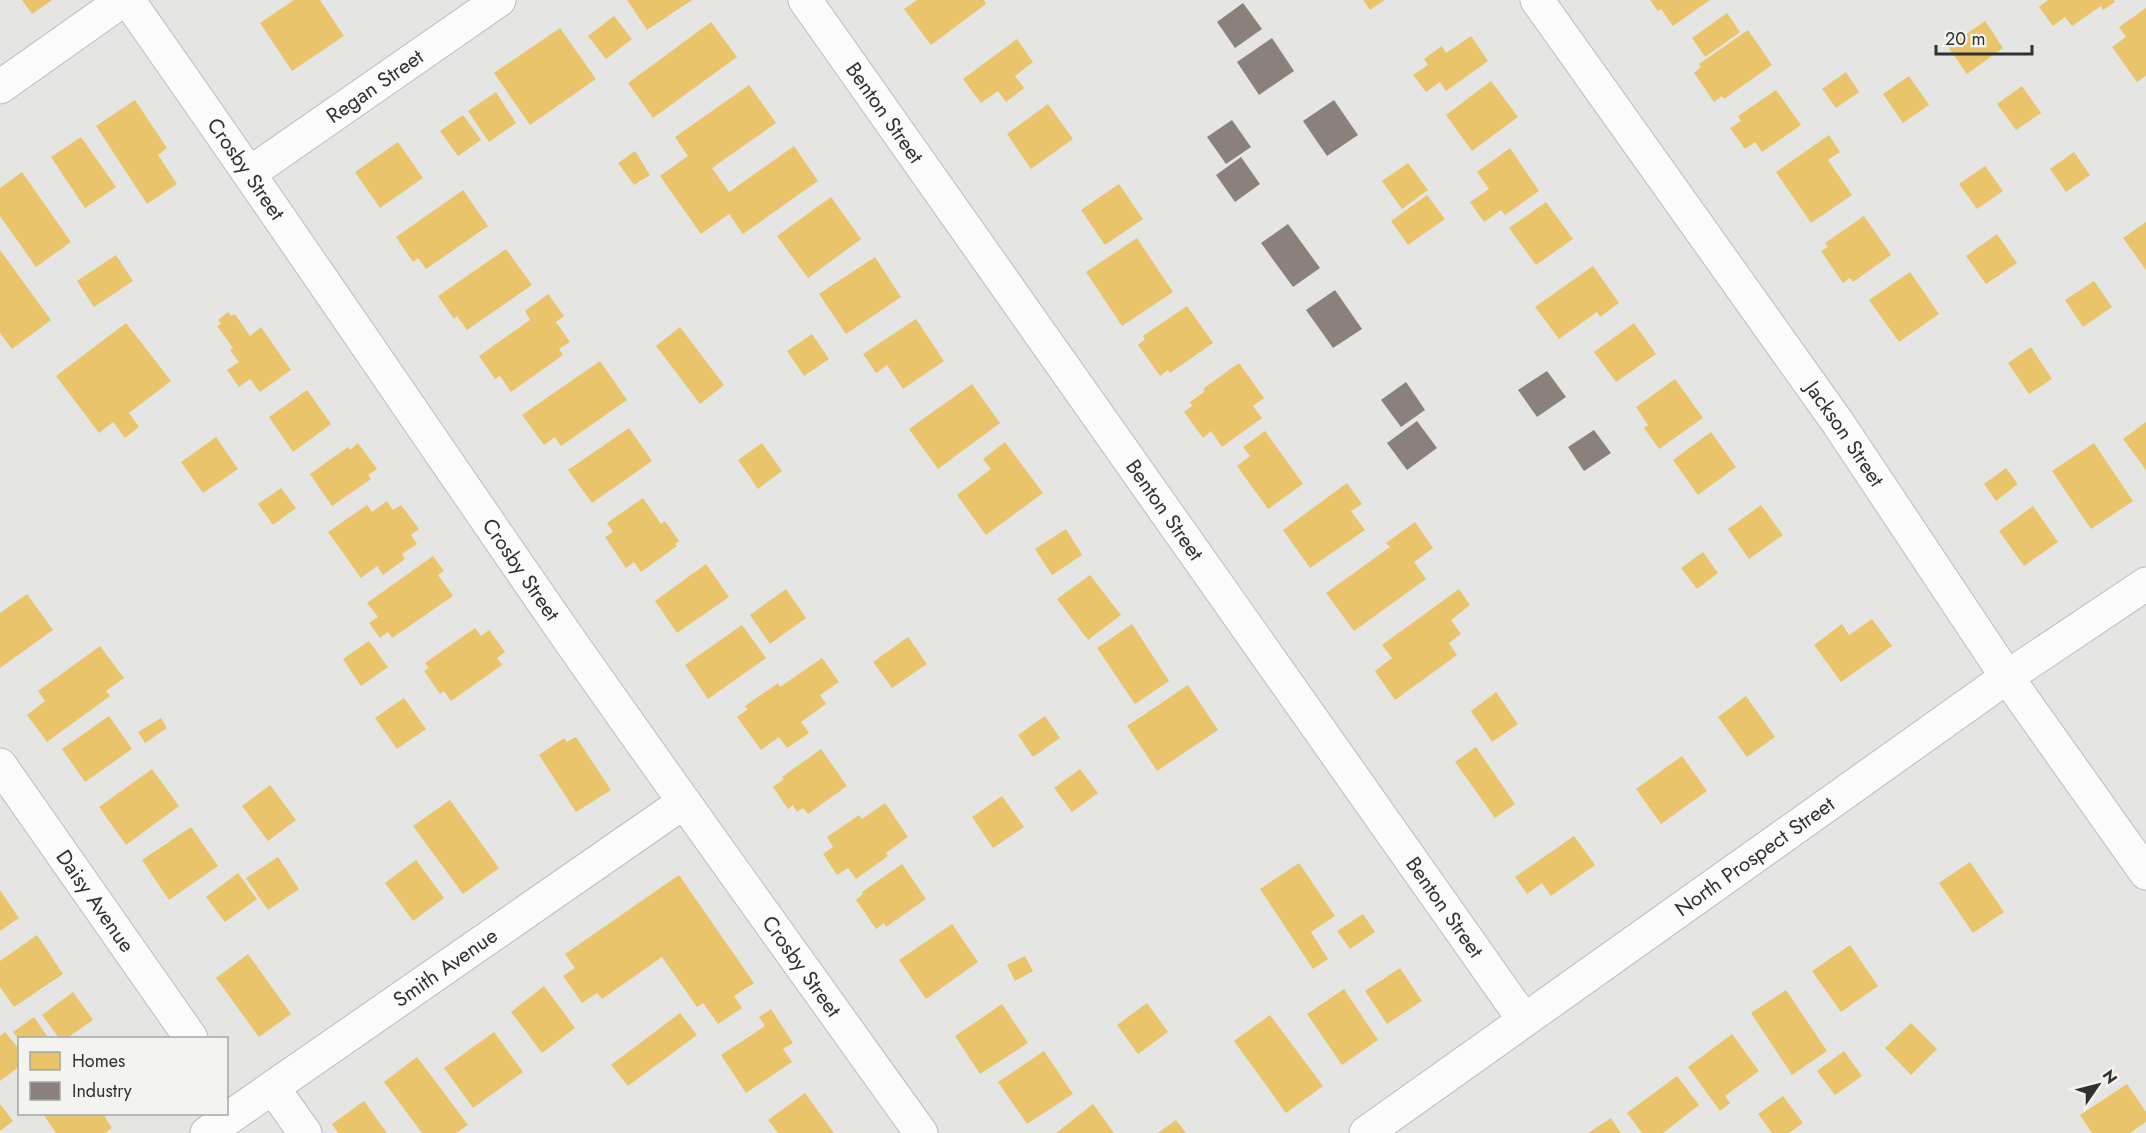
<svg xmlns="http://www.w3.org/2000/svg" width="2146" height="1133" font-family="Jost,sans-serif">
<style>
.homes{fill:#e9c46a}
.industry{fill:#8a817c}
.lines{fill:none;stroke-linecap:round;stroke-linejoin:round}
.minor-casing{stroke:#bcbdba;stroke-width:35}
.tertiary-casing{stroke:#bcbdba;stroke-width:35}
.minor{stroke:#fbfbfb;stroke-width:33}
.tertiary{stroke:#fbfbfb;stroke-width:33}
.labels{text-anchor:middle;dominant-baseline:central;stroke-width:6;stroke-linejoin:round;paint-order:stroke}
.street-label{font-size:21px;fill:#313230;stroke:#f3f4ef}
</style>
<rect width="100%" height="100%" fill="#e5e6e3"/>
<!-- homes -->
<g class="homes">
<polygon points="22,0 52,0 32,14"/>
<polygon points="294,0 320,0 344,36 292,71 260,23"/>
<polygon points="627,0 692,0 647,30"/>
<polygon points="917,0 984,0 986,4 931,45 904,9"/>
<polygon points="1363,0 1385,0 1370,10"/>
<polygon points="1650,0 1710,0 1673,26 1661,9 1658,11"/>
<polygon points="2048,0 2114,0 2115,2 2103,10 2101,6 2072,26 2065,17 2053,26 2039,7"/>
<polygon points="2146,8 2146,76 2137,82 2112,47 2126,37 2119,27"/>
<polygon points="1727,13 1740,32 1705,57 1692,38"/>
<polygon points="614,16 632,39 606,59 588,36"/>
<polygon points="1985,21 2003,48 1967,74 1948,47"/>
<polygon points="711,22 737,57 653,118 628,83"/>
<polygon points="560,28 596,79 530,125 494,73"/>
<polygon points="1748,30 1772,65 1724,99 1722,96 1714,102 1694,73 1701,67 1699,64"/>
<polygon points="1471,36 1488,61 1446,91 1440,82 1426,92 1413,75 1428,65 1424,59 1442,46 1446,53"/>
<polygon points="1017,39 1033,62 1015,76 1024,88 1006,102 998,91 981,103 963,79"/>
<polygon points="1846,72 1859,92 1836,108 1822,89"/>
<polygon points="1909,76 1929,105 1903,123 1883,94"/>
<polygon points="1491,81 1518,117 1472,151 1446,115"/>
<polygon points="749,85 776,123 712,168 729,192 794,146 818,181 743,234 729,214 701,234 660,176 688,156 675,137"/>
<polygon points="2022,86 2041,113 2016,130 1997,104"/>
<polygon points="1776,90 1801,125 1762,152 1755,142 1745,149 1730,128 1741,121 1738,116"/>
<polygon points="496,92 516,123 489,142 468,111"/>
<polygon points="135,100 167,148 158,155 177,184 147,204 96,126"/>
<polygon points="1048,104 1073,139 1031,169 1007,134"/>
<polygon points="463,115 481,140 458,156 440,131"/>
<polygon points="1829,135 1840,152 1828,160 1852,195 1811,223 1776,172"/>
<polygon points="81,137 116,187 85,208 51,157"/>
<polygon points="398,142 423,178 380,208 355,172"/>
<polygon points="1510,148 1539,191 1505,215 1501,210 1484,222 1470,202 1489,189 1477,172"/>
<polygon points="635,151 650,175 634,185 618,163"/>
<polygon points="2074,152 2090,175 2066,192 2050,169"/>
<polygon points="1408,163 1428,190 1402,209 1382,181"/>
<polygon points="1985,166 2003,191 1977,209 1959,184"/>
<polygon points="22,172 71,242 36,267 0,216 0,188"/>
<polygon points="1119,184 1143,219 1105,245 1081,210"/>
<polygon points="463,190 488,226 426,269 418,258 413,262 396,237"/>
<polygon points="1427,195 1445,219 1408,245 1391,221"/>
<polygon points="831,197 861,239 808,278 777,236"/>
<polygon points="1546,202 1573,239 1536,265 1509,228"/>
<polygon points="1864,216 1891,255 1853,282 1850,278 1843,283 1821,251 1828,247 1825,243"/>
<polygon points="2146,222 2146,270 2123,238"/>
<polygon points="1997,234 2017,263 1986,284 1966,256"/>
<polygon points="1137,238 1173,292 1122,326 1086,272"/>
<polygon points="506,249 532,285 467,330 457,316 454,319 438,296"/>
<polygon points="0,250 51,320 12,349 0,333"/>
<polygon points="116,255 133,281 94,307 77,281"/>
<polygon points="875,257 901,297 846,334 819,294"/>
<polygon points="1593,266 1619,303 1600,317 1597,312 1559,339 1535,307"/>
<polygon points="1910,272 1939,314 1899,342 1869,300"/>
<polygon points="2094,281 2112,307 2083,327 2065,300"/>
<polygon points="548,294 564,316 556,322 570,342 559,349 563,355 511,392 500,376 495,379 479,356 530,320 525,311"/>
<polygon points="1187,306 1213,343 1170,373 1168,370 1160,376 1138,345 1145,339 1143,336"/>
<polygon points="228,312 231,316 235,314 250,336 261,327 291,370 260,392 250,379 239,387 227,370 239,362 230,350 233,348 217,326 221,324 218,320"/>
<polygon points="916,319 944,361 903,389 887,365 876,373 863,354"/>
<polygon points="126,323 171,381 129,413 139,427 125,438 113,422 99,433 56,376"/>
<polygon points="1634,323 1656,354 1616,382 1594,352"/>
<polygon points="680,327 724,385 700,404 656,346"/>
<polygon points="812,334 829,359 804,376 787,351"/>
<polygon points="2031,347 2052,379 2029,394 2008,363"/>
<polygon points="600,361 627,400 561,446 555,437 544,445 522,415"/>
<polygon points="1239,363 1264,398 1253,406 1262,418 1222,447 1211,431 1203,438 1184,412 1192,406 1190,402 1204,392 1204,388"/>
<polygon points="1675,379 1703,418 1659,449 1644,428 1648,425 1636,407"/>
<polygon points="972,384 1000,423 938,469 909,429"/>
<polygon points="307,390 331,424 293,452 269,417"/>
<polygon points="2146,422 2146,470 2123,439"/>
<polygon points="629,428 652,461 592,503 568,470"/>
<polygon points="1265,431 1303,484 1268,509 1237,466 1250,456 1243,447"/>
<polygon points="1711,432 1736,467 1698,495 1673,460"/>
<polygon points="216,437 238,469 203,493 181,462"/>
<polygon points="1005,442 1043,493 986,535 957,495 991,469 983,459"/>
<polygon points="358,443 377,469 368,475 371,479 332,506 310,474 348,447 350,450"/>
<polygon points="762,443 782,471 758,489 738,460"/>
<polygon points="2094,443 2133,501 2091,529 2052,471"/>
<polygon points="2006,468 2018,484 1996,501 1984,484"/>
<polygon points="1347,483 1362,504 1351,511 1365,530 1310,568 1283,530"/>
<polygon points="281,488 296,508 273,525 258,504"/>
<polygon points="643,498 661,524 665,521 679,541 675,544 677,546 641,572 634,562 626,568 605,537 613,532 607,523"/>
<polygon points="387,501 393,510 401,505 419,529 411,535 417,544 402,554 405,559 383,575 377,566 361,578 328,532 367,505 372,512"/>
<polygon points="1761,505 1783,535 1749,559 1728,529"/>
<polygon points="2033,506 2058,542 2024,566 1999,531"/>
<polygon points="1415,522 1433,548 1414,562 1426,579 1354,631 1326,593 1390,547 1386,543"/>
<polygon points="1066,529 1082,555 1052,575 1035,549"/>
<polygon points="1703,552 1718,573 1697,589 1681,568"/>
<polygon points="433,556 444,571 438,575 453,596 392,638 388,632 380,638 369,623 378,617 367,603"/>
<polygon points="706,564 729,597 677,633 655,601"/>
<polygon points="1090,575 1121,615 1088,640 1057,599"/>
<polygon points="786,589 806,618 770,644 750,615"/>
<polygon points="1459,589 1470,605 1451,620 1461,634 1449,643 1457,655 1395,700 1375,671 1392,658 1382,645"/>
<polygon points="27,594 53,630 0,668 0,613"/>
<polygon points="1872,619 1892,646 1841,682 1814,645 1842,624 1849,635"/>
<polygon points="1132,624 1169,681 1135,704 1097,648"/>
<polygon points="742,625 766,658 708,699 685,665"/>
<polygon points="475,628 481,636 489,630 505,652 497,658 502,665 451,701 444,691 440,694 424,671 429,668 425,663"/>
<polygon points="908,637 927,664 892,688 873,662"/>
<polygon points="369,641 388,667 361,686 343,659"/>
<polygon points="100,646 124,678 106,691 110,696 47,742 27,715 45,701 38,691"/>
<polygon points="822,658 839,682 820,695 826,704 801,722 809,733 787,748 779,737 761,750 737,717 748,709 745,706 778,683 780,687"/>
<polygon points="1188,685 1218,730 1157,771 1127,726"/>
<polygon points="1496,692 1518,724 1492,742 1471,711"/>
<polygon points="1746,696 1775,737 1747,757 1718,717"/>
<polygon points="404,698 426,729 397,749 375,718"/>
<polygon points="109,716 132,749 85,782 62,749"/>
<polygon points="1045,716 1060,738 1033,757 1018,735"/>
<polygon points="161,718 167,728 145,743 138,732"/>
<polygon points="576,737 611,790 576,812 539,755 564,738 567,742"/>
<polygon points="1476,747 1515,804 1495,818 1455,762"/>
<polygon points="821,749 847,786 808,814 803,808 797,812 793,805 788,809 773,787 784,779 782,777"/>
<polygon points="1682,756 1707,791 1661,824 1636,789"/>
<polygon points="152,769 179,806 126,845 99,807"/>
<polygon points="1080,769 1098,793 1072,812 1054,788"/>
<polygon points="270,785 296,820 268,841 242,806"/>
<polygon points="1002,796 1024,827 993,848 972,817"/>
<polygon points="450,800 499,868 463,894 413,826"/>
<polygon points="885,803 908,837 886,853 888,856 856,879 848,868 837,875 823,854 833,847 827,837 859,815 862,819"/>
<polygon points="191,827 218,866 169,900 142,860"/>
<polygon points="1574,836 1595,865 1551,896 1542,883 1527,894 1515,877"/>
<polygon points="278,857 299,889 268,910 246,878"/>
<polygon points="416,860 444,898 413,921 385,883"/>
<polygon points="1970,862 2004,912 1973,933 1939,883"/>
<polygon points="1299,863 1335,916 1311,932 1328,959 1313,969 1260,889"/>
<polygon points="902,864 926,899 886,927 884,923 876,929 856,900 863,894 862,892"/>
<polygon points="238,873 257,899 225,922 206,897"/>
<polygon points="679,875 754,983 734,996 742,1008 718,1024 703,1003 697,1007 662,957 602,999 597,993 582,1003 563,976 575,968 565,954"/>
<polygon points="0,890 19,918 0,931"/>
<polygon points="1363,914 1375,932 1350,949 1337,931"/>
<polygon points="952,924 978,962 926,999 899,960"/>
<polygon points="37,935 63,974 14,1007 0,987 0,961"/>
<polygon points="1850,945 1878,986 1841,1012 1812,971"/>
<polygon points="248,954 291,1014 259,1037 216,978"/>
<polygon points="1025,956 1033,971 1015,981 1007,965"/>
<polygon points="1400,968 1422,1001 1387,1024 1365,991"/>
<polygon points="544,986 575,1028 542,1053 511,1012"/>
<polygon points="1344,989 1378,1040 1342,1065 1307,1014"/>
<polygon points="1786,990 1827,1051 1792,1075 1751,1013"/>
<polygon points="73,992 93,1020 67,1038 59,1038 42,1015"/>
<polygon points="1147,1003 1168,1032 1138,1054 1117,1025"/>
<polygon points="1002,1004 1028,1043 980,1074 955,1036"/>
<polygon points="771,1009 793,1043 783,1049 792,1062 746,1093 721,1055 765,1026 759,1017"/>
<polygon points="680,1013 697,1035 628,1086 611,1065"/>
<polygon points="1270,1015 1323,1086 1286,1113 1234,1041"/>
<polygon points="34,1017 47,1036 43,1038 20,1038 20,1041 13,1032"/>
<polygon points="1911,1023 1937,1049 1911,1075 1885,1048"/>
<polygon points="5,1032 20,1050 20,1066 0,1081 0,1036"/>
<polygon points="494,1032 523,1072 473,1108 444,1068"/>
<polygon points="1732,1034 1759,1071 1725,1096 1730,1103 1720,1111 1688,1067"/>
<polygon points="1044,1051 1073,1094 1027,1124 998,1082"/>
<polygon points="1844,1051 1862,1076 1835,1095 1817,1071"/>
<polygon points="417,1057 468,1125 456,1133 422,1133 384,1082"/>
<polygon points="1677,1076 1699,1105 1663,1133 1642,1133 1627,1113"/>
<polygon points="2127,1084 2146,1112 2146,1122 2130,1133 2092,1133 2080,1115"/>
<polygon points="805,1093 834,1133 778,1133 768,1120"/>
<polygon points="1783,1096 1803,1123 1789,1133 1772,1133 1758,1114"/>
<polygon points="364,1101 387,1133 338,1133 332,1124"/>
<polygon points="0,1104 13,1121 0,1131"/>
<polygon points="1093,1104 1114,1133 1056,1133"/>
<polygon points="43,1114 103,1114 112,1128 105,1133 56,1133"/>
<polygon points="1611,1118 1621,1133 1588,1133"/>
<polygon points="1176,1120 1186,1133 1158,1133"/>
</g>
<!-- industry -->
<g class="industry">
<polygon points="1243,3 1262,29 1235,48 1217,22"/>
<polygon points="1272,38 1294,71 1259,95 1237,62"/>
<polygon points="1334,100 1358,135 1327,156 1303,121"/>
<polygon points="1232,120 1251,147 1226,164 1207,137"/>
<polygon points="1241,157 1260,184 1235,202 1216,175"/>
<polygon points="1288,224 1320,268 1293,287 1261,243"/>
<polygon points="1335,290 1362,329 1333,348 1306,310"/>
<polygon points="1547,371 1566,397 1537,417 1518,390"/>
<polygon points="1406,382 1425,410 1401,427 1381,400"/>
<polygon points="1417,421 1437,448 1407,470 1387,443"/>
<polygon points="1594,430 1611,453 1584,471 1568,447"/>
</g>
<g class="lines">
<!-- minor casing -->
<g class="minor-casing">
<g id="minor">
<path id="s1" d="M128 0C276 210 420 424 566 635 683 802 802 967 921 1133"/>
<path id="s2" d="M805 0 1524 1020"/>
<path id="s3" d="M1537 0 1838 423 2007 677 2146 873"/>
<polyline points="0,87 123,0"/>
<path id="s4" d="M250 173 499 0"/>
<path id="s5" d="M0 765 191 1038"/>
<polyline points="273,1088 305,1133"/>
<path id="s6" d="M207 1133 684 802"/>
</g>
</g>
<!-- tertiary casing -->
<g class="tertiary-casing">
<g id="tertiary">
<path id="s7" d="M1366 1133 2007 677 2146 584"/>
</g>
</g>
<!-- minor -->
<use href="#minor" class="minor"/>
<!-- tertiary -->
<use href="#tertiary" class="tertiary"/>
</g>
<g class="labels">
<!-- street labels -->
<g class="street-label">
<text stroke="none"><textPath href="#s4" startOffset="152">Regan Street</textPath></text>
<text stroke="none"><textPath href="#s2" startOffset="138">Benton Street</textPath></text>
<text stroke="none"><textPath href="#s1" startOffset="206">Crosby Street</textPath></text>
<text stroke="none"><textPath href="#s3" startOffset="532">Jackson Street</textPath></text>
<text stroke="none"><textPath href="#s2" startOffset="624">Benton Street</textPath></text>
<text stroke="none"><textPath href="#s1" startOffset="692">Crosby Street</textPath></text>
<text stroke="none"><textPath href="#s7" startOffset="477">North Prospect Street</textPath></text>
<text stroke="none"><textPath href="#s5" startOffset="166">Daisy Avenue</textPath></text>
<text stroke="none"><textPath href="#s2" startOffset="1110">Benton Street</textPath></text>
<text stroke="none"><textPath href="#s1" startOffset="1178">Crosby Street</textPath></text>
<text stroke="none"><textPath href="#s6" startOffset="290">Smith Avenue</textPath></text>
</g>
</g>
<!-- legend -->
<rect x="18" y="1037" width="210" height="78" fill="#f3f4ef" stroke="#a5a6a3" stroke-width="1.5"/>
<rect x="30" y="1052" width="30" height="18" fill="#e9c46a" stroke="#a5a6a3" stroke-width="1.5"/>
<text x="72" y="1067" font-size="18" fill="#313230">Homes</text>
<rect x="30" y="1082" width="30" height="18" fill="#8a817c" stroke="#a5a6a3" stroke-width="1.5"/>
<text x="72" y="1097" font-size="18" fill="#313230">Industry</text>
<!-- north arrow -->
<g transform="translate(2098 1085) rotate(55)" stroke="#f3f4ef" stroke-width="4.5" paint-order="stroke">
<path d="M0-4.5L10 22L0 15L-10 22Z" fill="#313230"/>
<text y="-9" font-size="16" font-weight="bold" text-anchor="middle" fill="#313230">N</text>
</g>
<!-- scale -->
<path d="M1936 45v9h96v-9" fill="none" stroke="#313230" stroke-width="3"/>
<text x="1945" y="45" font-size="18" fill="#313230" stroke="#f3f4ef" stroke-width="4.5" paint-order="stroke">20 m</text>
</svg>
